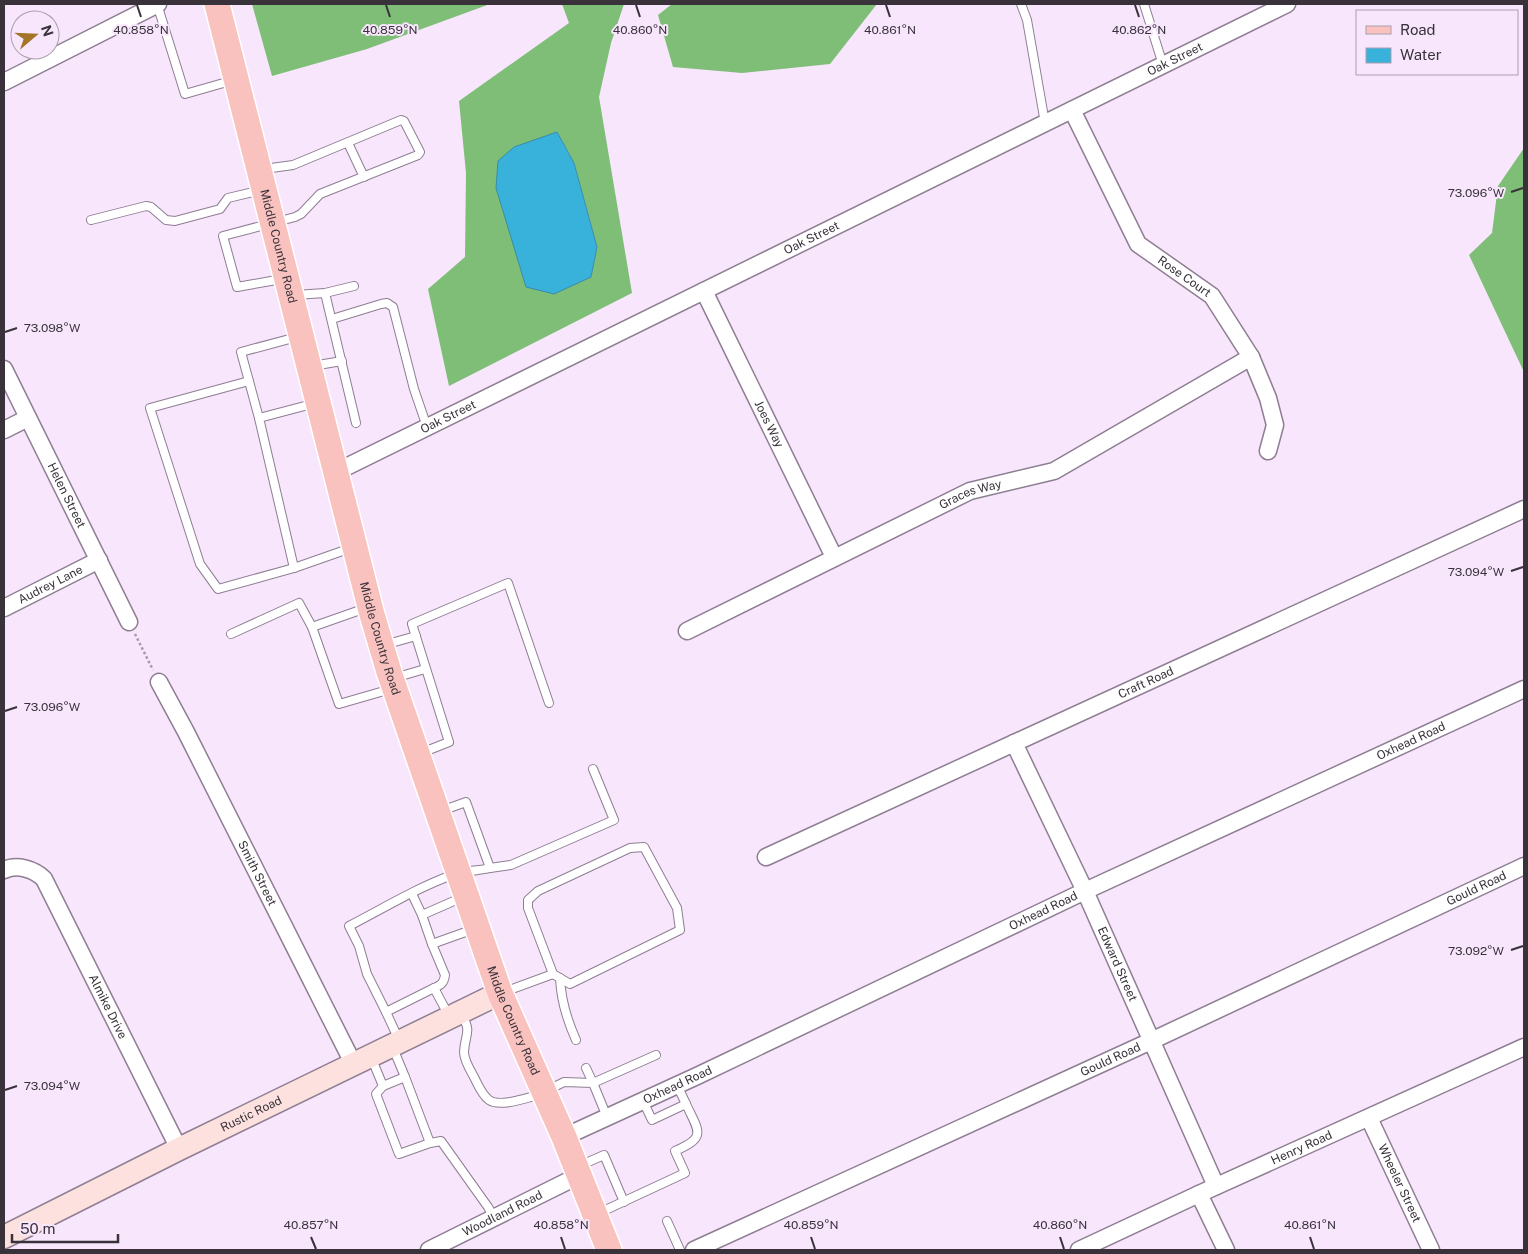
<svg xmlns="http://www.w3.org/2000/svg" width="1528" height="1254" font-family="'Public Sans',sans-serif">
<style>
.forest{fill:#7fbe77;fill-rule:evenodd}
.water{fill:#38b2da;stroke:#388caa}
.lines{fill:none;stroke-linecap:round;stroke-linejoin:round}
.lane-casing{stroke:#8e7e92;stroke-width:10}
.street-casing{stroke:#8e7e92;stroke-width:19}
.secondary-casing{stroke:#8e7e92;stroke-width:25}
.primary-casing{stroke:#fff;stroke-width:28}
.path{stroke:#a699aa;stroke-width:2.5;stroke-dasharray:2.5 2.5;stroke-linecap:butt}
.lane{stroke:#fff;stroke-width:8}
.street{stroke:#fff;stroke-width:16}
.secondary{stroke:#fce1df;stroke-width:22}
.primary{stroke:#fac2be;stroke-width:25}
.ticks{fill:none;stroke:#39323b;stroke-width:2}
.labels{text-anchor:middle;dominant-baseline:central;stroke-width:4;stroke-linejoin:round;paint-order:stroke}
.street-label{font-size:12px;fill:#39323b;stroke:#f7e6fc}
.ticks-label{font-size:12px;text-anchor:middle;fill:#39323b;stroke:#f7e6fc;stroke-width:4;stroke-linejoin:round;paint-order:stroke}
</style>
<rect width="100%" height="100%" fill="#f7e6fc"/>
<!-- forest -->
<g class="forest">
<polygon points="252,4 490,4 367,49 272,76"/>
<path d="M562 4H624L611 43 599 97 632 293 449 386 428 289 465 257 466 173 459 101 569 23ZM557 132 574 163 597 247 591 277Z"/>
<polygon points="672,4 877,4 830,64 742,73 673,67 658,15"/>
<polygon points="1524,148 1524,372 1469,255 1492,233 1498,186"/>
</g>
<!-- water -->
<polygon class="water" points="557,132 574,163 597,247 591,277 554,294 526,287 496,188 498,161 514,147"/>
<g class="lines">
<!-- lane casing -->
<g class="lane-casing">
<g id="lane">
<polyline points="157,4 185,94 234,80"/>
<polyline points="1021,4 1027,20 1045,123"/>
<polyline points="1144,4 1163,65"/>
<polyline points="348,143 364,177"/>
<polyline points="264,169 293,165 401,120 404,121 420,152 418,155 320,194 301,214 295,217 223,236 237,287 282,279"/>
<polyline points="91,220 146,206 151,207 166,220 175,221 220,209 228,198 262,190"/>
<polyline points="325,293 356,423"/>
<polyline points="295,295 325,293 354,286"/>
<polyline points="332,319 381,304 387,303 393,307 414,389 427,427"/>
<polyline points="312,366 342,361"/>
<polyline points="249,381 150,408 200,564 218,589 294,568"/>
<polyline points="316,403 259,418 294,568 351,548"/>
<polyline points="259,418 241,352 297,337"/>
<polyline points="366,608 312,627 339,704 391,689"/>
<polyline points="231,634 299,603 312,627"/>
<polyline points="384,645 416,636"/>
<polyline points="394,678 425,669"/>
<polyline points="421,753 449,742 412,624 508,583 549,703"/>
<path d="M441 811 466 802 490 868C479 871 466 870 455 874 418 887 384 908 349 926L359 946 367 974 386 1012 434 988 449 1016"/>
<polygon points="644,847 677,908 680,930 570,984 553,974 528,908 528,900 538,891 630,848"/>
<polyline points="490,868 511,865 614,820 593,769"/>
<polyline points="412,894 422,915 463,897"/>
<polyline points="422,915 432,944 474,929"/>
<path d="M432 944 445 975C444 983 441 985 434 988"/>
<path d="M560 978C561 1001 567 1020 576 1040"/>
<polyline points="504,992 553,974"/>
<polyline points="386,1012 399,1040"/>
<path d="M462 1015C472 1033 465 1033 464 1052 464 1060 470 1070 474 1077 478 1085 482 1095 489 1100 500 1108 529 1097 542 1094"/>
<polyline points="371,1057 383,1086 405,1077 393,1048"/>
<polyline points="586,1068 593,1083 656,1055"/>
<polyline points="677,1085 686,1104"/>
<polyline points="383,1086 376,1094 399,1154 430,1143 405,1077"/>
<polyline points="546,1091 564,1082 593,1083 607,1117"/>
<polyline points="430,1143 441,1141 488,1207 494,1218"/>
<polyline points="579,1166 604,1155 624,1202"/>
<path d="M599 1213 685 1173 675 1151C707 1137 699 1132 686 1104L652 1120 643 1101"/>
<polyline points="667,1221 680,1250"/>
</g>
</g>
<!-- street casing -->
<g class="street-casing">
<g id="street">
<polyline points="4,82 158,4"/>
<path id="s1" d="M1072 110 1138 244 1212 296 1251 357 1268 398 1275 425 1268 451"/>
<path id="s2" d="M704 291 834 557"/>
<path id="s3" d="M4 369 129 622"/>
<polyline points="4,430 28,418"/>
<path id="s4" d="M336 472 1287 4"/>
<path id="s5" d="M4 608 99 560"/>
<path id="s6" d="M687 631 970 491 1054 471 1251 357"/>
<path id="s7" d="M159 682 186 732 354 1065"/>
<path id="s8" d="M1014 743 1085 891 1216 1186"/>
<path id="s9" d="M766 857 1524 509"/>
<path id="s10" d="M4 870C17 864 34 869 44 879L179 1149"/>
<path id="s11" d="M1369 1118 1431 1250"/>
<path id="s12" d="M564 1137 697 1076 1085 891 1524 689"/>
<polyline points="1199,1194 1226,1250"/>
<path id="s13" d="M429 1250 578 1176"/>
<path id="s14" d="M694 1250 1151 1041 1524 866"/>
<path id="s15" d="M1079 1250 1199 1194 1524 1047"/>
</g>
</g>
<!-- secondary casing -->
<g class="secondary-casing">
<g id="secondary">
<path id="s16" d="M4 1237 179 1149 500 993"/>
</g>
</g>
<!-- primary casing -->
<g class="primary-casing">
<g id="primary">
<path id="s17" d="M217 4 371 611 389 672 500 993 564 1137 609 1250"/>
</g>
</g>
<!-- path -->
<polyline class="path" points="135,634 153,670"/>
<!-- lane -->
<use href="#lane" class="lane"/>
<!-- street -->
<use href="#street" class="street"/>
<!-- secondary -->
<use href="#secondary" class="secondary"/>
<!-- primary -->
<use href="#primary" class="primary"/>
</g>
<!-- ticks -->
<path class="ticks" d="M137 5 141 17M386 5 390 17M636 5 640 17M886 5 890 17M1135 5 1139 17M1511 192 1523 188M5 332 17 328M1511 571 1523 567M5 711 17 707M1511 950 1523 946M5 1090 17 1086M311 1237 316 1249M561 1237 565 1249M811 1237 815 1249M1060 1237 1064 1249M1310 1237 1314 1249"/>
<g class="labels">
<!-- street labels -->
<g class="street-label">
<text stroke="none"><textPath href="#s4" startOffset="935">Oak Street</textPath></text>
<text stroke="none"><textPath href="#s4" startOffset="530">Oak Street</textPath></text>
<text stroke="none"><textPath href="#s17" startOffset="250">Middle Country Road</textPath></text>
<text stroke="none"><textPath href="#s1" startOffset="206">Rose Court</textPath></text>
<text stroke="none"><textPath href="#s4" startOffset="125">Oak Street</textPath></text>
<text stroke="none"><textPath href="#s2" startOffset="148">Joes Way</textPath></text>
<text stroke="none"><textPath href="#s3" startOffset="141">Helen Street</textPath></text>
<text stroke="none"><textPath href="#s6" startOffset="315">Graces Way</textPath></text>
<text stroke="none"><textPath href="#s5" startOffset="52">Audrey Lane</textPath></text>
<text stroke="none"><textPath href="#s17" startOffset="655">Middle Country Road</textPath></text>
<text stroke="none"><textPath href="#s9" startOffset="418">Craft Road</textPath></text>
<text stroke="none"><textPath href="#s12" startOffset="935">Oxhead Road</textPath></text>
<text stroke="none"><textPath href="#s7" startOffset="215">Smith Street</textPath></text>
<text stroke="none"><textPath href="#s14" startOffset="862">Gould Road</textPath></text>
<text stroke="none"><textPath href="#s12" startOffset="530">Oxhead Road</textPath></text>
<text stroke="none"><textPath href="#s8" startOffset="244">Edward Street</textPath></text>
<text stroke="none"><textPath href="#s10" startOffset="186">Almike Drive</textPath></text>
<text stroke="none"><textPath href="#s17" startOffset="1060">Middle Country Road</textPath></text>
<text stroke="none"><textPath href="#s14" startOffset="458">Gould Road</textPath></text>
<text stroke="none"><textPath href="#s12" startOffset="125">Oxhead Road</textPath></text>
<text stroke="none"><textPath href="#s16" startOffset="276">Rustic Road</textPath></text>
<text stroke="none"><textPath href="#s15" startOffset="245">Henry Road</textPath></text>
<text stroke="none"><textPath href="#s11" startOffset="72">Wheeler Street</textPath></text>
<text stroke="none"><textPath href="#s13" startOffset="82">Woodland Road</textPath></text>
</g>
</g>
<g class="ticks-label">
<text x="141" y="34">40.858°N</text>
<text x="390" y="34">40.859°N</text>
<text x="640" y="34">40.860°N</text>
<text x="890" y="34">40.861°N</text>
<text x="1139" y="34">40.862°N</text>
<text x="1476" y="197">73.096°W</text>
<text x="52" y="332">73.098°W</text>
<text x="1476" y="576">73.094°W</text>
<text x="52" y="711">73.096°W</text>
<text x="1476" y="955">73.092°W</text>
<text x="52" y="1090">73.094°W</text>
<text x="311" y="1229">40.857°N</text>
<text x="561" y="1229">40.858°N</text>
<text x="811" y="1229">40.859°N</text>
<text x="1060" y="1229">40.860°N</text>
<text x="1310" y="1229">40.861°N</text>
</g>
<!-- border -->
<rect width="1528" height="1254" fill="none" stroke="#39323b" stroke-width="10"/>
<!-- legend -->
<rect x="1356" y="10" width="162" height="65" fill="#f7e6fc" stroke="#ab9eaf"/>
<rect x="1366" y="26" width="25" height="8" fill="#fac2be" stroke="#ab9eaf"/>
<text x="1400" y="35" font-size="15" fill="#39323b">Road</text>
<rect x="1366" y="48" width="25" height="15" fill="#38b2da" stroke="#ab9eaf"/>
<text x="1400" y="60" font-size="15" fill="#39323b">Water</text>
<!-- north arrow -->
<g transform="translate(35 35) rotate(71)"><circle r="24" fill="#f7e6fc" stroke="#ab9eaf"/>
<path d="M0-4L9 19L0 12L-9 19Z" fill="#a47428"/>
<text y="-8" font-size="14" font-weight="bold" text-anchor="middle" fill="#39323b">N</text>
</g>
<!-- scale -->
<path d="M12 1234v8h106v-8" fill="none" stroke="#39323b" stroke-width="2.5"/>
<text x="20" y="1234" font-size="15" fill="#39323b" stroke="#f7e6fc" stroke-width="4" paint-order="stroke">50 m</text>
</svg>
